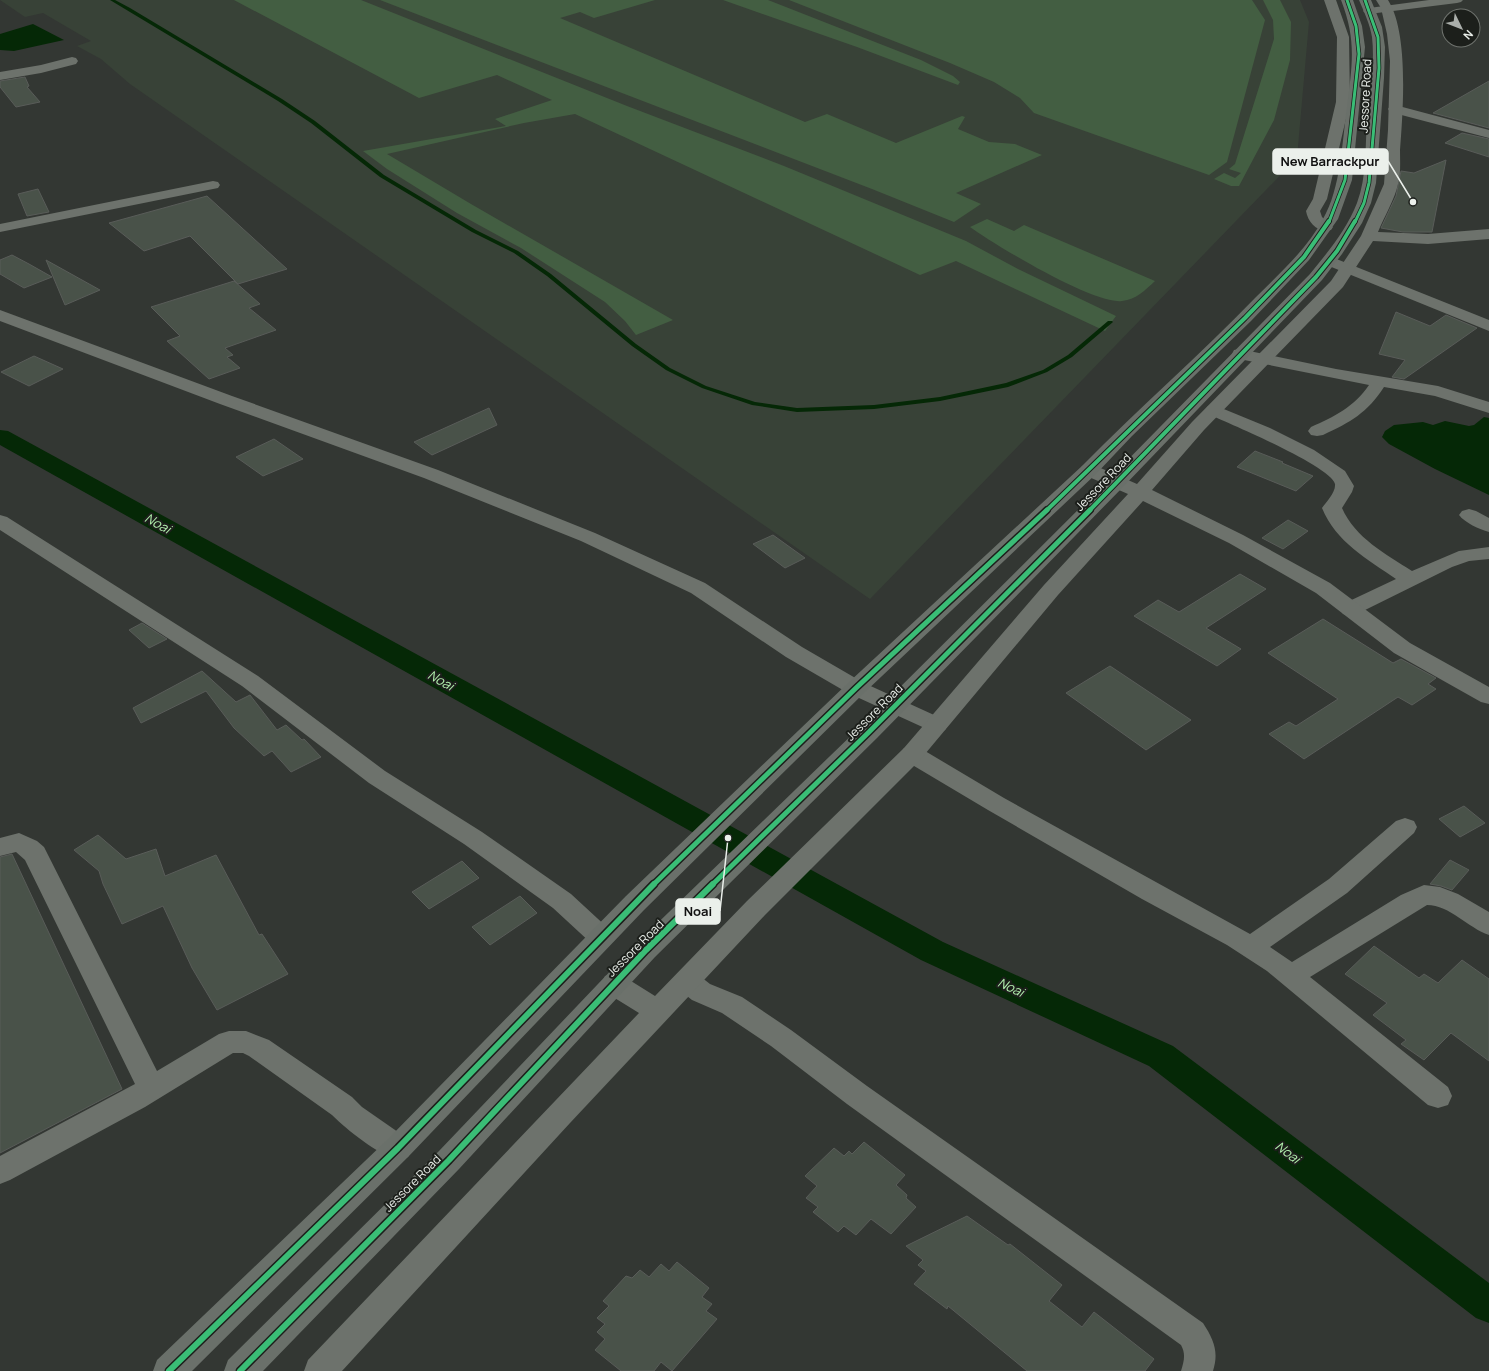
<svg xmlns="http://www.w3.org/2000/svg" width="1489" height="1371" font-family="Manrope,sans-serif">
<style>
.built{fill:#384237}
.green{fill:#435e42}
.water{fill:#052806}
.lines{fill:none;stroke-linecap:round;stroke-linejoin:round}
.stream{fill:#052806;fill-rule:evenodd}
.canal{fill:#052806;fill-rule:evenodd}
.building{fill:#495249;stroke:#595c59}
.minor{fill:#6d726c;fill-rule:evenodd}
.tertiary{fill:#6d726c;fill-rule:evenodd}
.trunk{fill:#6a706a;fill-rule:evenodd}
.cycleway-far3-casing{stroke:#1c1f1b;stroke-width:4.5}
.cycleway-far2-casing{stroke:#1c1f1b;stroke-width:6}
.cycleway-far1-casing{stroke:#1c1f1b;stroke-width:8}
.cycleway-casing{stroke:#1c1f1b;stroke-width:9}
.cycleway-far3{stroke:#3abd76;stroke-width:3}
.cycleway-far2{stroke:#3abd76;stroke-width:4}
.cycleway-far1{stroke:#3abd76;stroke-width:5}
.cycleway{stroke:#3abd76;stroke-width:6}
.labels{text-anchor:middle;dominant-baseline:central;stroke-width:4;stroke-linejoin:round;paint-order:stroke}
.street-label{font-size:12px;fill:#ebf0eb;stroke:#1c1f1b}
.water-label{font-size:13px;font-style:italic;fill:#b1efad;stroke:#1c1f1b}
.leader{fill:none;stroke:#ebf0eb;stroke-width:1.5}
.callout-dot{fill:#ebf0eb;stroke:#1c1f1b;stroke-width:1.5}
.callout{fill:#ebf0eb;stroke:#ebf0eb;stroke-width:1.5}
.callout-label{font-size:13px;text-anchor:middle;font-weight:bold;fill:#111}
</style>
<rect width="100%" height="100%" fill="#333733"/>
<!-- built -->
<polygon class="built" points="0,0 1300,0 1309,22 1297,158 870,599 130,84 101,59 77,46 91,41 43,13 25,17"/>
<!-- green -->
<g class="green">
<polygon points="234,0 361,0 627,106 784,166 966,241 1018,269 1116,316 1105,331 956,261 920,275 575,114 524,123 387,154 471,204 673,320 636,335 625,321 605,302 521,248 457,213 387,169 363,151 506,126 495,119 552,100 497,75 419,98"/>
<polygon points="380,0 655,0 594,18 580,12 560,18 805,122 827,114 896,143 962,116 965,117 958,129 989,142 1015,144 1042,155 956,193 981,204 954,222 872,189"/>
<polygon points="723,0 768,0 921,60 953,76 960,82 958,85 857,47"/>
<polygon points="789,0 1252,0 1265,20 1227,162 1209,175 1034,113 1020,98 994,82 950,63"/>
<polygon points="1263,0 1280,0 1291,22 1290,60 1274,120 1239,186 1231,186 1214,179 1224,173 1235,178 1241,173 1229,169 1235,164 1274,39 1273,20"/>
<path d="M987 219 1014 231 1024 225 1155 281C1144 291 1137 299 1122 301 1094 305 995 245 970 227Z"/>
</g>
<!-- water -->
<g class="water">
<polygon points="33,24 64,40 14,51 0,50 0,34"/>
<polygon points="1484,417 1489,418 1489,495 1435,469 1389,444 1382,437 1385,431 1394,425 1423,422 1433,425 1445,421 1469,426 1474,425"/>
</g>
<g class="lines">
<!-- stream -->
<polygon class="stream" points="110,0 115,0 130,8 282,99 315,121 384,175 476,230 518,251 551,274 636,344 670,368 706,386 755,402 797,408 874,405 940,397 1006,383 1043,370 1068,355 1108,321 1112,321 1113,322 1072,357 1047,372 1008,387 940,401 874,409 797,412 752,405 702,388 666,370 632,346 547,276 514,253 472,232 380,177 311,123 278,101"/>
<!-- canal -->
<polygon class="canal" points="0,430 8,431 943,942 1173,1046 1489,1283 1489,1323 1476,1318 1149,1066 921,960 0,445"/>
</g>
<!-- building -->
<g class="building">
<polygon points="25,77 29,86 27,87 40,102 16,107 0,87 0,81"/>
<polygon points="1489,81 1489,128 1433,113"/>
<polygon points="1462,133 1489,139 1489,157 1445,143"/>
<polygon points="1446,160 1432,232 1403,232 1381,228 1396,196 1401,171 1414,173"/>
<polygon points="38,189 49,212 27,216 18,194"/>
<polygon points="207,196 287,269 238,284 190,236 144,251 109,223"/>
<polygon points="12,255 29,264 52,277 24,288 0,274 0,260"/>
<polygon points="46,260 100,290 65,305"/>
<polygon points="234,281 260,304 249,308 276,330 225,348 233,355 227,357 240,368 209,379 167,341 180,336 151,307"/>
<polygon points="1396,312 1430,326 1446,315 1477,328 1404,379 1392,377 1405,360 1379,354"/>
<polygon points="34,356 63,369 29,386 1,372"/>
<polygon points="489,408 497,425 432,455 414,442"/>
<polygon points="274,439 303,459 263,476 236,457"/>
<polygon points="1255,451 1283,462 1282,463 1313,476 1296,491 1237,467"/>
<polygon points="1288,520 1308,531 1283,549 1262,538"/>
<polygon points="773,535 805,558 785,568 753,544"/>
<polygon points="1240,574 1266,589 1206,628 1241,649 1217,666 1134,616 1158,600 1179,612"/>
<polygon points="1323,619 1393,663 1401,659 1436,678 1428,684 1436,689 1412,705 1398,697 1304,759 1269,734 1289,722 1296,726 1338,699 1268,653"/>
<polygon points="142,623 167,639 149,648 129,630"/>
<polygon points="1110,666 1191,720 1146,750 1066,693"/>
<polygon points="202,671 236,702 250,695 277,730 286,725 302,740 304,739 321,757 291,772 272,751 264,756 234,728 206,691 141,723 133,708"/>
<polygon points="1464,806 1485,823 1460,837 1439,819"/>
<polygon points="98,835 126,859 156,849 165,876 216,855 259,935 262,934 288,974 217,1010 192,968 163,906 122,924 103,884 99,871 74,850"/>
<polygon points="12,854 122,1089 0,1153 0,857"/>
<polygon points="1450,860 1469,870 1452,890 1441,886 1430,884"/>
<polygon points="462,861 479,878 429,909 412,892"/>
<polygon points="520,896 537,913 490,945 472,927"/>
<polygon points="1374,946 1419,978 1424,974 1438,983 1462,960 1489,979 1489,1061 1451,1033 1424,1060 1401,1044 1406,1040 1373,1015 1387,1003 1345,974"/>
<polygon points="864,1142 905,1175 896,1185 907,1195 906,1198 916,1207 891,1234 871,1219 856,1235 844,1226 838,1232 813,1212 818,1207 806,1198 817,1186 805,1176 834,1148 844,1156 849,1151 852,1154"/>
<polygon points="967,1216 1008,1245 1010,1244 1062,1285 1049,1301 1082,1327 1094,1312 1154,1359 1145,1371 1027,1371 948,1306 947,1309 914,1284 926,1271 918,1265 923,1260 906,1246"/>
<polygon points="677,1262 709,1288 702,1297 712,1304 706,1311 717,1319 672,1371 661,1362 654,1371 621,1371 595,1350 605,1339 597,1332 605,1324 597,1318 609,1306 603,1301 626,1276 632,1278 640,1270 649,1277 661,1264 669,1271"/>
</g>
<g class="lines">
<!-- minor -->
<g class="minor">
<polygon points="1429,0 1463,0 1461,2 1457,3 1369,14 1365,13 1363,11 1365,9 1369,8"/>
<polygon points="72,57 76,58 78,61 76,64 41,73 0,80 0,72 41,65"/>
<polygon points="1395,105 1489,130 1489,138 1390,112 1388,109 1390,106"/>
<polygon points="213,181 218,182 220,185 218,188 0,232 0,224"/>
<polygon points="1329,256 1489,320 1489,331 1324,264 1321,261 1324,258"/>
<polygon points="0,310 232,396 438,470 595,533 705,583 802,647 864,683 945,720 948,725 945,730 937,733 929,730 848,693 786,657 691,593 581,541 424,478 220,404 0,321"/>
<path d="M1240 349 1336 369 1438 386 1489 402V413L1435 396 1384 387C1367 413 1351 422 1323 435L1317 436 1311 435 1308 431 1311 427C1334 417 1354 407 1369 385L1234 358 1232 354 1234 350Z"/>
<path d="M1214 405 1270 428 1314 450 1345 471 1354 486 1352 492 1342 508C1355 538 1386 554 1412 571L1459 551 1489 547V559L1469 561 1452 567 1357 614 1350 616 1343 614 1340 609 1343 604 1396 579C1367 559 1336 542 1322 508 1326 502 1336 492 1335 484 1331 466 1228 423 1208 414L1205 410 1208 406Z"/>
<path d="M1469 509 1476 511 1489 518V532C1479 529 1465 523 1459 515L1462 511Z"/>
<path d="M912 746 920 748 1004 798 1250 934 1329 879 1396 821 1405 818 1414 821 1417 827 1414 833 1347 893 1270 947 1292 962 1401 895 1424 885 1440 887 1458 894 1489 912V935C1468 928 1450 905 1427 905L1310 977 1448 1087 1452 1096 1448 1105 1438 1108 1428 1105 1267 971 1227 945 1142 899 988 810 904 760 900 754 904 748Z"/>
<path d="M19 833 37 841 44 847 157 1071 219 1034 229 1031H246L269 1040 352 1097 362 1107 408 1139 413 1148 408 1157 398 1161C377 1153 348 1131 332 1115L249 1056 243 1053H233L145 1107 10 1180 0 1184V1156L135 1084 25 860 16 852 0 856V838Z"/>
<path d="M687 970 696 973 710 984 742 997 791 1030 867 1086 1203 1323C1214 1340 1219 1352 1213 1371H1181C1184 1361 1186 1354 1181 1345L847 1104 771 1046 722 1013 692 1000 678 989 674 981 678 973Z"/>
</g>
<!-- tertiary -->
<g class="tertiary">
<path d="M1324 0H1336L1349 37 1350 102 1327 199 1320 211 1322 217 1333 227 1331 230C1318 233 1308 223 1306 211L1313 199 1336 102 1337 37Z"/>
<path d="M1376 0H1388C1409 33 1403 111 1400 150 1400 161 1401 174 1398 184 1395 199 1384 217 1378 232L1428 234 1489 229V239L1428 244 1373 241 1343 287 1204 430 1152 490 1243 535 1330 583 1410 643 1489 687V704L1481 702 1394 653 1316 593 1229 543 1143 501 1058 595 920 760 765 915 570 1123 342 1371H304L308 1360 639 1013 605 992 601 984 605 976 614 973 623 976 655 996 747 901 904 748 1044 585 1128 494 1082 474 1080 470 1082 466 1089 464 1096 466 1137 484 1192 422 1331 281 1361 236 1384 184 1388 130 1390 61 1387 34 1381 8Z"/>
<polygon points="0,515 7,517 258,676 385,771 482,832 571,894 610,930 614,937 610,944 601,947 592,944 553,908 464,844 369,783 242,686 0,530"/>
</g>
<!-- trunk -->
<g class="trunk">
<path d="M1341 0H1353L1362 26 1365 47 1352 180 1338 219 1309 260 1251 321 1132 436 1096 474 864 693 644 910 408 1157 192 1371H153L157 1360 388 1139 626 896 848 683 1082 466C1139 408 1200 355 1256 297 1280 273 1307 249 1323 219 1341 188 1342 142 1347 107 1352 65 1357 41 1341 0Z"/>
<path d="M1359 0H1371L1382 27 1385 47 1384 78 1376 183 1371 203 1362 223 1342 254 1322 280 1123 487 877 738 655 957 459 1169 263 1371H224L228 1360 439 1151 637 943 861 726 1109 479 1310 274C1328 252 1347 229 1357 203 1367 176 1365 147 1367 119 1370 92 1375 64 1372 37 1370 24 1364 12 1359 0Z"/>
</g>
<!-- cycleway-far3 casing -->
<g class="cycleway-far3-casing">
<g id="cycleway-far3">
<polyline points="1329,222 1345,180 1359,54 1356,26 1347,0"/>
<polyline points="1355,222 1364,203 1369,183 1379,68 1378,37 1365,0"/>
</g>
</g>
<!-- cycleway-far2 casing -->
<g class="cycleway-far2-casing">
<g id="cycleway-far2">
<polyline points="1046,511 1245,318 1304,257 1329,221"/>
<polyline points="1089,511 1316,277 1337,251 1355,221"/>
</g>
</g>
<!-- cycleway-far1 casing -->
<g class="cycleway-far1-casing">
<g id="cycleway-far1">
<polyline points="653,885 856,688 1047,510"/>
<polyline points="712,885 869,732 1090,510"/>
</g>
</g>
<!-- cycleway casing -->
<g class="cycleway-casing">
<g id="cycleway">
<polyline points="169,1371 398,1148 654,884"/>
<polyline points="240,1371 449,1160 646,950 713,884"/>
</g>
</g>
<!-- cycleway-far3 -->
<use href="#cycleway-far3" class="cycleway-far3"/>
<!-- cycleway-far2 -->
<use href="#cycleway-far2" class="cycleway-far2"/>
<!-- cycleway-far1 -->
<use href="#cycleway-far1" class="cycleway-far1"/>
<!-- cycleway -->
<use href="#cycleway" class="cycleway"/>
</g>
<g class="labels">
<!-- street labels -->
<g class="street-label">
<text transform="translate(1365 96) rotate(-87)">Jessore Road</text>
<text transform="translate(1103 482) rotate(-46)">Jessore Road</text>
<text transform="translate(874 712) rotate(-45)">Jessore Road</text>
<text transform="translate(635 948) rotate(-45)">Jessore Road</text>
<text transform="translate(412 1183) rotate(-45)">Jessore Road</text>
</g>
<!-- water labels -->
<g class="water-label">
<text transform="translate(158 523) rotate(29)">Noai</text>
<text transform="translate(441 680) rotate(29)">Noai</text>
<text transform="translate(1011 987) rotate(25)">Noai</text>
<text transform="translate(1288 1152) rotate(37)">Noai</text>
</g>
</g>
<!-- callouts -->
<path class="leader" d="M1413 202L1388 161M728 838L720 911"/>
<g class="callout-dot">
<circle cx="1413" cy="202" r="4"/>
<circle cx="728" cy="838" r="4"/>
</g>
<g class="callout">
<rect x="1273" y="149" width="115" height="25" rx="4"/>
<rect x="676" y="899" width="44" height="25" rx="4"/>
</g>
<g class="callout-label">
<text x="1330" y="166">New Barrackpur</text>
<text x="698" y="916">Noai</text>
</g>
<!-- north arrow -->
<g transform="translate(1461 28) rotate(133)"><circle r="19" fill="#1c1f1b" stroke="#6f736e"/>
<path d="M0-3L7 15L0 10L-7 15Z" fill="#abafab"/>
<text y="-6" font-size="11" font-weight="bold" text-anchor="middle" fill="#ebf0eb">N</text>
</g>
</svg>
